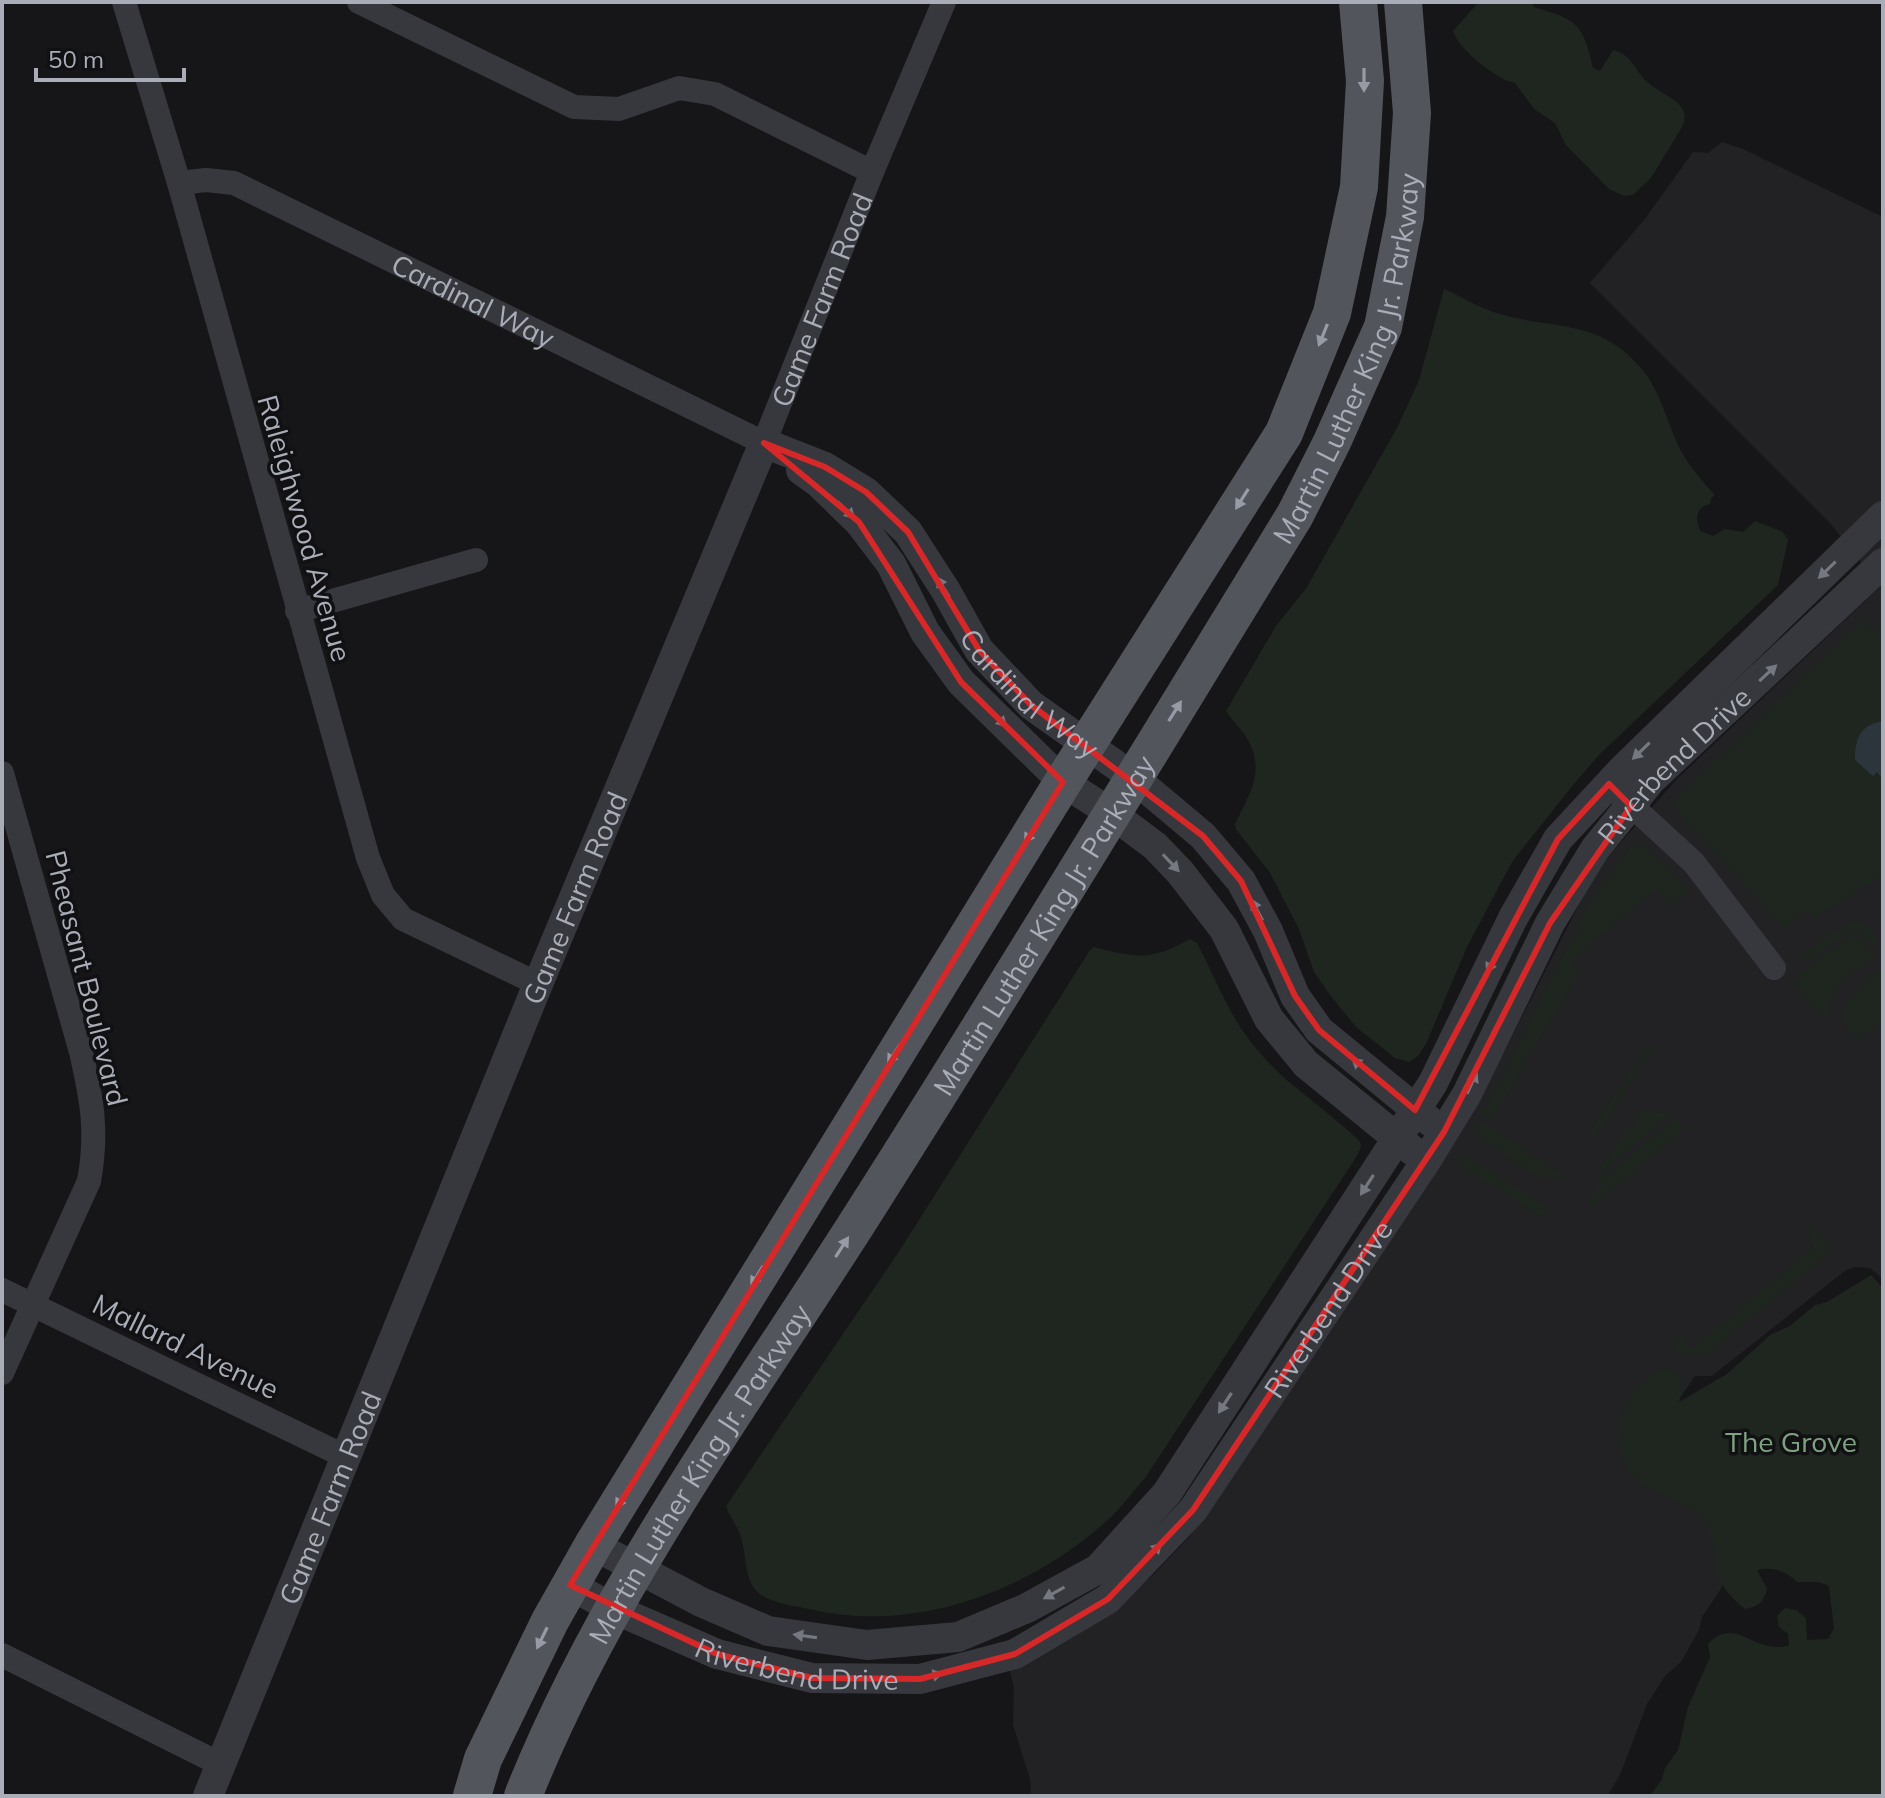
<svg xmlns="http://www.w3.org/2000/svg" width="1885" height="1798" font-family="Mulish,sans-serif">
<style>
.built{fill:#222225}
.green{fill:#1e261f}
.water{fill:#2c353c}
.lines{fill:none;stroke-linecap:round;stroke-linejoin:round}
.minor{stroke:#37383d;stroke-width:24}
.tertiary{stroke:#37383d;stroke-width:30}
.primary{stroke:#53555c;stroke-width:38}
.oneway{fill:#979ba6}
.oneway2{fill:#757881}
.marked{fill:none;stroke:#d62828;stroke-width:6;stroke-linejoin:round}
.labels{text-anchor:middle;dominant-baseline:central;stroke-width:7;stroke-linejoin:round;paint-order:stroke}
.street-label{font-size:28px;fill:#a8adb8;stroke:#111113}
.park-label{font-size:28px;fill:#7fa381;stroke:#111113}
</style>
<rect width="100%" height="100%" fill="#161618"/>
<!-- built -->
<polygon class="built" points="1722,142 1743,149 1883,217 1883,1279 1870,1268 1856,1267 1846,1270 1712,1376 1695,1376 1639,1459 1749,1547 1702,1617 1699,1630 1681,1662 1665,1676 1647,1704 1620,1775 1607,1796 1031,1796 1030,1779 1013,1725 1014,1688 1008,1664 1108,1612 1151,1577 1190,1536 1228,1482 1504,1052 1597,869 1677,779 1880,587 1831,524 1590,283 1644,220 1693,152 1708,153"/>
<!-- green -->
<g class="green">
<path d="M1479 2H1531L1534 7C1576 20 1583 22 1593 68L1600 71 1613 50C1634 55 1635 74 1651 85 1665 97 1693 103 1682 127L1651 178 1633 195 1624 196 1609 189 1566 145 1555 123 1534 109 1515 83C1497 80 1458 49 1453 31Z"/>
<path d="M1444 289C1462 297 1481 309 1500 314 1554 330 1598 318 1641 368 1661 391 1667 424 1681 451 1690 467 1702 481 1715 495L1711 498 1710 504C1696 507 1694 520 1701 531L1713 536 1725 529 1743 532 1755 521 1783 532 1788 540 1778 585 1600 754 1573 785 1512 862 1467 947 1426 1044 1418 1056 1409 1062 1395 1058 1356 1027 1330 995 1314 972 1299 929 1270 873 1236 829 1235 824C1252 790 1268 766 1242 731 1236 724 1230 718 1226 711L1276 626 1307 587 1398 426 1419 380Z"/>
<polygon points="1863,620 1883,637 1883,875 1813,918 1811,913 1806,910 1785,929 1704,840 1679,817 1673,801"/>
<polygon points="1633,844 1652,852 1690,891 1672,906 1655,891 1585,948 1571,964 1579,975 1531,1052 1492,1121 1482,1115 1557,966 1580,928 1578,925 1600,887"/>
<path d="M1855 921C1866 923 1871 930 1878 940L1873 945 1856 929 1844 934 1806 962 1801 957 1829 934Z"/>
<path d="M1853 934H1856L1872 951 1880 946V949L1858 971 1856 969C1834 988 1830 995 1825 1022L1791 982 1831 949Z"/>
<path d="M1190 939 1197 943C1208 963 1216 984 1227 1004 1241 1033 1265 1061 1289 1082 1299 1090 1358 1137 1360 1142 1363 1148 1357 1154 1355 1159L1145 1478C1134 1490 1124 1504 1113 1515 1035 1589 917 1635 809 1609 792 1605 764 1603 753 1587 744 1572 746 1550 740 1534 736 1524 729 1516 726 1506L898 1253 1090 950 1094 947C1137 958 1151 961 1190 939Z"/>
<path d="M1883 967V1019L1858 1041C1834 1014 1842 1002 1868 982L1866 980Z"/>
<polygon points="1651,1044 1657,1047 1656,1049 1641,1066 1597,1136 1587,1137 1639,1057"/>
<polygon points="1645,1109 1660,1113 1676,1111 1594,1179 1628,1126 1634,1129 1638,1123 1633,1119"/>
<polygon points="1676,1118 1685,1129 1593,1206 1588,1200 1599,1188 1598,1182"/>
<path d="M1480 1120 1565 1176C1537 1186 1504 1153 1481 1137L1474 1129Z"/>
<polygon points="1464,1156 1468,1157 1544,1205 1545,1213 1542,1216 1538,1215 1462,1166 1459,1160"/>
<path d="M1807 1221 1832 1250 1712 1351C1699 1356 1690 1357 1677 1352L1672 1341 1680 1334 1684 1335 1691 1349 1813 1247 1805 1225Z"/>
<path d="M1871 1275 1883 1288V1796H1650L1662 1779 1665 1768 1678 1750 1688 1707 1710 1657 1708 1644C1736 1614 1755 1656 1789 1645L1788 1634 1779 1627 1777 1616 1785 1608 1796 1610 1806 1618 1807 1640 1828 1639 1834 1629 1829 1586 1818 1582H1797C1786 1571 1772 1566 1757 1570L1767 1589C1764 1602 1758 1607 1745 1609 1735 1601 1722 1589 1719 1576 1714 1555 1716 1535 1701 1517 1697 1512 1687 1508 1680 1504 1649 1487 1624 1483 1620 1443L1614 1439 1620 1436C1618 1404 1639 1377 1668 1369L1678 1373 1683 1385 1679 1402 1727 1374 1770 1335 1790 1326 1815 1305 1827 1302Z"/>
</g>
<!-- water -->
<path class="water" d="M1883 721V775L1881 777 1877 772 1873 776 1855 760C1855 738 1860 725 1883 721Z"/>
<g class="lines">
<!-- minor -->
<g class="minor">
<polyline points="124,2 179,183 368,858 383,895 403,919 538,984"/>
<polyline points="359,2 574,107 619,109 679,88 715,94 872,172"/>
<path id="s1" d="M179 183 206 180 234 183 764 443 872 172 944 2"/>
<polyline points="297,611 476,560"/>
<path d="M2 773 81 1052C92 1100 98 1132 89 1181L2 1373"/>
<polyline points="1619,794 1694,863 1774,968"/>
<polyline points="2,1290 344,1456"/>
<polyline points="2,1655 220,1764"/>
</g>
<!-- tertiary -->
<g class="tertiary">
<path id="s2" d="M764 443 825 467 866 492 908 532 946 591 979 650 1031 705 1134 778 1203 836 1241 881 1268 931 1295 996 1319 1030 1431 1122"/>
<polyline points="801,470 819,483 859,522 891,564 925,632 961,682 1063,782 1111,813 1155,846 1180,872 1224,929 1269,1019 1306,1064 1413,1151"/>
<polyline points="593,1545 701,1602 768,1631 867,1645 958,1637 1027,1608 1098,1569 1167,1493 1433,1083 1513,918 1558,839 1622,770 1883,516"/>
<path id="s3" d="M570 1585 614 1609 717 1654 812 1678 920 1679 1015 1654 1108 1599 1193 1510 1426 1161 1467 1094 1550 923 1595 849 1651 780 1883 563"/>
<path id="s4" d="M208 1796 538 984 764 443"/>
</g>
<!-- primary -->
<g class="primary">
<polyline points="472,1796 483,1759 550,1621 593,1545 1063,782 1284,433 1332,313 1359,187 1365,81 1358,2"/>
<path id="s5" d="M523 1796C606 1587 748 1396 868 1206 1013 978 1153 746 1295 515L1332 442 1383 327 1405 217 1412 113 1403 2"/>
</g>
</g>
<!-- one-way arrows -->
<defs><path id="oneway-solid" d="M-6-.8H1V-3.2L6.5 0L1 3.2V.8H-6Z" transform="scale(2)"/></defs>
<g class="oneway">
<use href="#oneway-solid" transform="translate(1364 80) rotate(90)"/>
<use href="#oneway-solid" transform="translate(1323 335) rotate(112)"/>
<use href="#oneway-solid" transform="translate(1242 499) rotate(122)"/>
<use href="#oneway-solid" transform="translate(1175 711) rotate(-58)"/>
<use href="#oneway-solid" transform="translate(1031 833) rotate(122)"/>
<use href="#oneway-solid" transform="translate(894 1054) rotate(122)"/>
<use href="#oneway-solid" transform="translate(842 1247) rotate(-57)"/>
<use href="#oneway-solid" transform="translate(757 1276) rotate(121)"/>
<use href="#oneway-solid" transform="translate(622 1498) rotate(121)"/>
<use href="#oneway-solid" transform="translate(542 1638) rotate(116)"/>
</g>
<g class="oneway2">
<use href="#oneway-solid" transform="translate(846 510) rotate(44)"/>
<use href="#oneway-solid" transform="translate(1827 570) rotate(136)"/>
<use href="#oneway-solid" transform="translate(943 587) rotate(-122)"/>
<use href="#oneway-solid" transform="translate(1768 673) rotate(-43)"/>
<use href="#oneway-solid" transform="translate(998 718) rotate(45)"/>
<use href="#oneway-solid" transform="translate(1641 751) rotate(136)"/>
<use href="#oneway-solid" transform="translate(1171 863) rotate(47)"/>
<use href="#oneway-solid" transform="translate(1257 910) rotate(-118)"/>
<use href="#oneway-solid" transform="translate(1492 962) rotate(116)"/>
<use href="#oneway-solid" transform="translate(1361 1066) rotate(-141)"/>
<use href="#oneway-solid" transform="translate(1472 1083) rotate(-65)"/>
<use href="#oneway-solid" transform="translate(1367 1185) rotate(123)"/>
<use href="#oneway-solid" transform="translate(1225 1403) rotate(123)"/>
<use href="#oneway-solid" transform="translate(1153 1552) rotate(-46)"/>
<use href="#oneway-solid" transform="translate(1054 1593) rotate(151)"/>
<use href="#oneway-solid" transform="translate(805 1636) rotate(-172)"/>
<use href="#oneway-solid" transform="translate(931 1676) rotate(-13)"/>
</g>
<!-- marked area -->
<path class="marked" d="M764 443 825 467 866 492 908 532 979 650 1031 705 1203 836 1241 881 1295 996 1319 1030 1415 1110 1558 839 1609 784 1631 806 1550 923 1444 1132 1193 1510 1108 1599 1015 1654 920 1679 812 1678 717 1654 570 1585 1063 782 961 682 859 522Z"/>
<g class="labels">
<!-- street labels -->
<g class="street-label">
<text stroke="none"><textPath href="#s1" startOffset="800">Game Farm Road</textPath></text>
<text stroke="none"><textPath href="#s1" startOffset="322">Cardinal Way</textPath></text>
<text stroke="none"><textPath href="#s5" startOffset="1664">Martin Luther King Jr. Parkway</textPath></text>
<text transform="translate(305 528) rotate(74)">Raleighwood Avenue</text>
<text stroke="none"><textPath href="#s2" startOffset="376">Cardinal Way</textPath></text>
<text stroke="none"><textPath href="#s3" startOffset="1588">Riverbend Drive</textPath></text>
<text stroke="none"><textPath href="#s4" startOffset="970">Game Farm Road</textPath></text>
<text stroke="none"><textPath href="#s5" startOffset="1016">Martin Luther King Jr. Parkway</textPath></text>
<text transform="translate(87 978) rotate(76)">Pheasant Boulevard</text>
<text stroke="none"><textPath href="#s3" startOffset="940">Riverbend Drive</textPath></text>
<text transform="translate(186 1346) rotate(26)">Mallard Avenue</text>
<text stroke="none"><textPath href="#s5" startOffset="368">Martin Luther King Jr. Parkway</textPath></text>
<text stroke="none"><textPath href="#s4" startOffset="322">Game Farm Road</textPath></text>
<text stroke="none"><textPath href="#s3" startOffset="244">Riverbend Drive</textPath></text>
</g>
<!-- park labels -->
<g class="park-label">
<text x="1791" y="1441">The Grove</text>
</g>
</g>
<!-- border -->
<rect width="1885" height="1798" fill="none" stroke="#a8adb8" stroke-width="8"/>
<!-- scale -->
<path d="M36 68v12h148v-12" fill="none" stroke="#a8adb8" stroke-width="4"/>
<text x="48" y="68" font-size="24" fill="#a8adb8" stroke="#111113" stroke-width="6" paint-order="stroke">50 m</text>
</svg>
